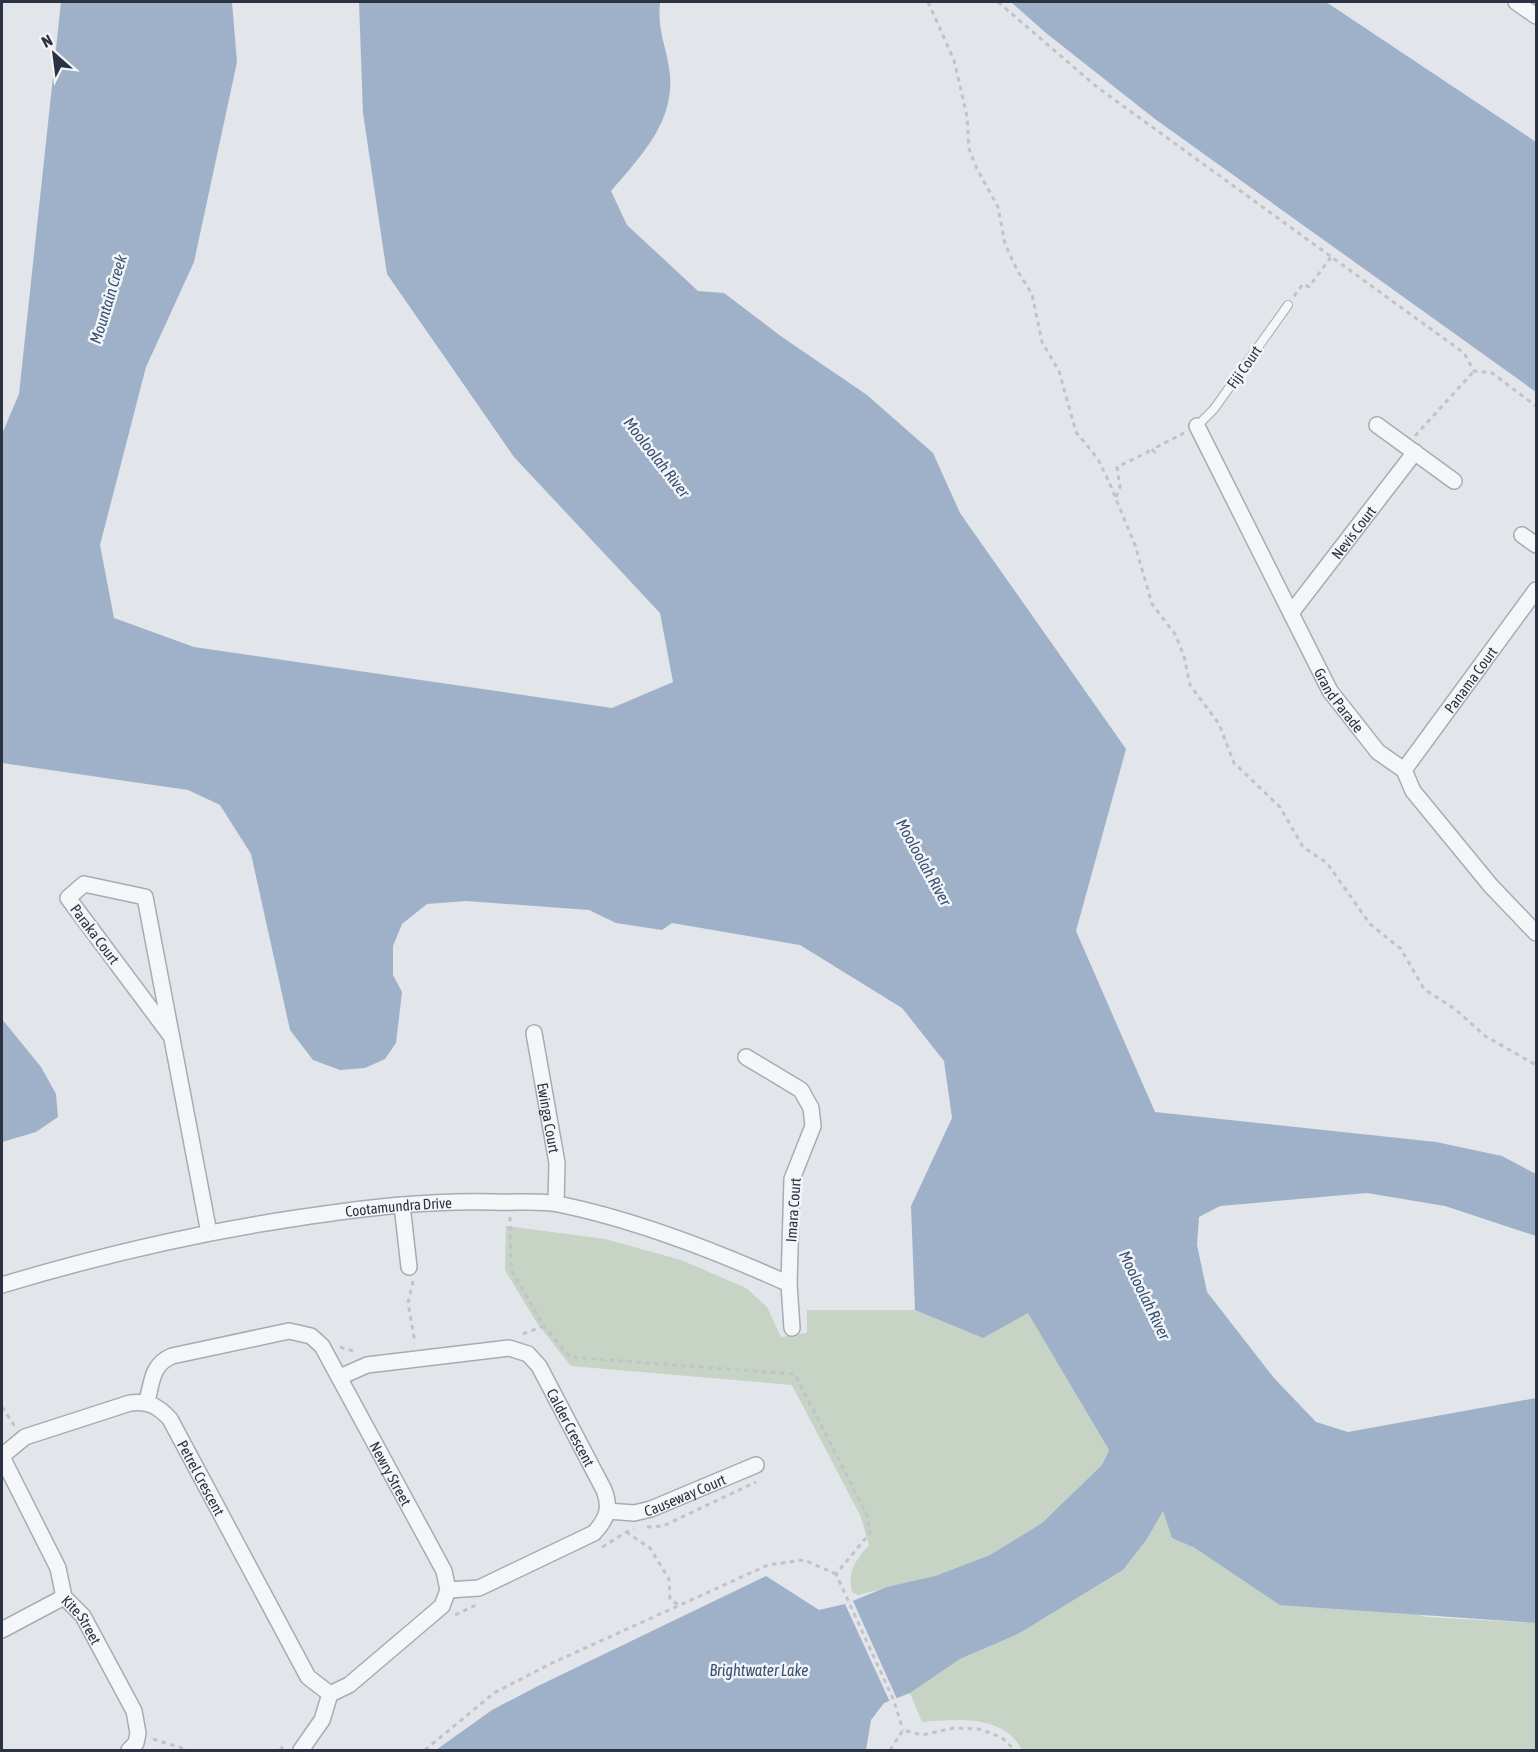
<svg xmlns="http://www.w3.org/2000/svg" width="1538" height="1752" font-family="'Asap Condensed',sans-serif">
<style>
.green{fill:#c7d3c4}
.water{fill:#9fb1c8}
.pier{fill:#e2e5ea}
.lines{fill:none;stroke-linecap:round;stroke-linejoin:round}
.service-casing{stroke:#a7acb4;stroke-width:10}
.minor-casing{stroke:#a7acb4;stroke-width:18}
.path{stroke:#c0c3c8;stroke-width:3;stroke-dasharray:4.5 4.5;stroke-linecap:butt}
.service{stroke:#f5f6f8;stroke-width:8}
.minor{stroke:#f5f6f8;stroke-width:15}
.labels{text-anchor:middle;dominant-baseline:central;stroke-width:5;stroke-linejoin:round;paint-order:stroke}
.street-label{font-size:15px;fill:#2b3241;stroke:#f2f4f7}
.water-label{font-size:16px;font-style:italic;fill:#375073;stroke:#f2f4f7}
</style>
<rect width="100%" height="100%" fill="#e2e5ea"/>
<!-- green -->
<g class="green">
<path d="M506 1226 605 1239 681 1260 746 1288 767 1307 781 1337 807 1333V1310H915L983 1338 1028 1312 1109 1450 1102 1465 1042 1523 990 1555 935 1576 858 1595 852 1592C847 1571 856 1560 869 1545L861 1517 792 1385 571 1366 537 1323 505 1270Z"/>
<path d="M1163 1511 1172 1538 1195 1548 1426 1617 1536 1623V1750H1022C1004 1714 956 1719 922 1722L910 1693 960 1659 1018 1634 1123 1570 1147 1539Z"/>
</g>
<!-- water -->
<g class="water">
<path d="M61 2H232L237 62 194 262 146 367 100 545 114 618 194 647 612 708 673 682 660 613 514 457 387 274 363 113 359 2H660C657 33 667 46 670 75 674 123 640 157 611 191L627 225 698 291 724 293 782 337 867 395 933 453 960 513 1126 749 1076 931 1155 1112 1436 1142 1502 1156 1536 1174V1236L1445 1206 1367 1193 1220 1206 1199 1217 1197 1245 1207 1292 1274 1378 1316 1422 1348 1432 1536 1398V1623L1280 1605 1195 1548 1172 1538 1163 1511 1147 1539 1123 1570 1018 1634 960 1659 910 1693 884 1703 871 1720 866 1750H436L492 1710 538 1686 766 1576 819 1610 845 1604 887 1587 935 1576 990 1555 1042 1523 1102 1465 1109 1450 1028 1313 983 1338 915 1310 911 1206 952 1118 944 1061 902 1008 800 945 672 923 662 930 616 923 589 910 466 901 427 904 402 924 393 946V975L402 992 396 1043 385 1059 365 1068 340 1070 313 1060 290 1030 251 854 220 805 188 790 2 763V434L19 394Z"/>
<polygon points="1011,2 1326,2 1536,142 1536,392 1155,119 1046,33"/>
<polygon points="2,1019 41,1067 56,1094 58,1117 36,1132 2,1142"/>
</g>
<!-- pier -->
<polygon class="pier" points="853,1601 897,1699 890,1702 845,1604"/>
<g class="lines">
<!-- service casing -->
<g class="service-casing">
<polyline id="service" points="1197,426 1214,409 1288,305"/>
</g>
<!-- minor casing -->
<g class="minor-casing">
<g id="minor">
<polyline points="1516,2 1536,16"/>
<polyline points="1377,425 1454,481"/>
<path id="s1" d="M1197 426 1330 691 1378 752 1404 770 1413 791 1491 886 1536 933"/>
<polyline points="1522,535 1536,545"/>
<path id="s2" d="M1291 613 1415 452"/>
<path id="s3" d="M1404 770 1536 590"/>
<path id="s4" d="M534 1033 557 1163 556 1203"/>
<polyline points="171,1036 68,898 84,884 145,897 209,1233"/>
<polyline points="746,1057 801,1090 811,1108 813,1126 792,1179 789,1284 792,1328"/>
<polyline points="402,1205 409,1267"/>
<path id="s5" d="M2 1285C98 1256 197 1233 297 1218 363 1208 429 1200 495 1202 515 1203 539 1200 558 1204 637 1220 716 1251 789 1284"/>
<path id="s6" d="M340 1377 367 1365 509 1348 528 1354 539 1366 604 1490C611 1508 607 1519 594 1533L479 1588 448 1590"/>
<path id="s7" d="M147 1401C152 1382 152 1364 172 1356L289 1331 311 1336 322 1346 444 1571 448 1590 442 1606 349 1685 330 1694 322 1720 301 1750"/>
<path id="s8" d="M2 1456 25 1437 130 1403C148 1401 157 1405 170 1419L308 1677 330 1694"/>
<path id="s9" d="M2 1457 58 1568 64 1597 83 1616 134 1711 138 1733 136 1743 129 1750"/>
<path id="s10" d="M608 1511 634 1513 651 1509 756 1465"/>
<polyline points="2,1630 64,1597"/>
</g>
</g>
<!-- path -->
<g class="path">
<polyline points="928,2 954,60 967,116 969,149 977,169 998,207 1005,244 1017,270 1032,294 1042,342 1059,371 1076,432 1098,459 1109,482 1135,545 1152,604 1175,634 1184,656 1190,685 1219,724 1234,763 1280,807 1303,847 1327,863 1370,924 1401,949 1424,989 1455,1009 1485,1036 1536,1065"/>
<polyline points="998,2 1097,87 1464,353 1474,371 1492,373 1536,406"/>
<polyline points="1294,296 1303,284 1309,287 1331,257"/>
<polyline points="1415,436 1474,371"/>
<polyline points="1116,497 1120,487 1117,467 1148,452 1150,448 1155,452 1157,447 1184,433"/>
<polyline points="510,1217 511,1270 544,1326 570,1357 795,1374 867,1515 870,1533 836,1574 894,1701 903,1730"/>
<polyline points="413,1281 408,1303 415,1343"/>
<polyline points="523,1334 544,1326"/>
<polyline points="340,1347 356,1352"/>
<polyline points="2,1407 14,1425 18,1424"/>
<polyline points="647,1527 663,1526 756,1482"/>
<polyline points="626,1532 650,1548 669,1579 670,1599 679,1605"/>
<path d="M602 1547C614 1541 621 1533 634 1529"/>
<polyline points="455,1615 476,1605"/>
<polyline points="153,1739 188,1750"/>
<polyline points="280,1750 286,1743"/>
<polyline points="425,1750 494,1693 550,1664 768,1565 804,1560 836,1574"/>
<polyline points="890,1750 903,1730 922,1735 954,1728 979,1729 1001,1737 1015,1750"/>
</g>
<!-- service -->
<use href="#service" class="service"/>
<!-- minor -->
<use href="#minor" class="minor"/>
</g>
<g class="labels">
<!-- street labels -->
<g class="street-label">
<text transform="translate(1244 367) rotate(-55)">Fiji Court</text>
<text stroke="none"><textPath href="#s2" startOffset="102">Nevis Court</textPath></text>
<text stroke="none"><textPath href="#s3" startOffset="112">Panama Court</textPath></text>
<text stroke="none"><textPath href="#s1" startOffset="309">Grand Parade</textPath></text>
<text transform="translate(95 934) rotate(53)">Paraka Court</text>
<text stroke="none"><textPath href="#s4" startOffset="86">Ewinga Court</textPath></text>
<text stroke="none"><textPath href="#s5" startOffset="405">Cootamundra Drive</textPath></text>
<text transform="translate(793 1210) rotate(-86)">Imara Court</text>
<text stroke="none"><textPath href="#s6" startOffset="278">Calder Crescent</textPath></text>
<text stroke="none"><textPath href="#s7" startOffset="356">Newry Street</textPath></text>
<text stroke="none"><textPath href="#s8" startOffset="252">Petrel Crescent</textPath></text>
<text stroke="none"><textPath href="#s10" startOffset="80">Causeway Court</textPath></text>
<text stroke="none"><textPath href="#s9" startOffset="183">Kite Street</textPath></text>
</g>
<!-- water labels -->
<g class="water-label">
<text transform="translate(108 299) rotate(-73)">Mountain Creek</text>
<text transform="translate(657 457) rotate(52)">Mooloolah River</text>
<text transform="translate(924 862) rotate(61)">Mooloolah River</text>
<text transform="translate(1145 1295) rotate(64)">Mooloolah River</text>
<text x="759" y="1670">Brightwater Lake</text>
</g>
</g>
<!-- border -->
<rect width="1538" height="1752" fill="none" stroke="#2b3241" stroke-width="6"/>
<!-- north arrow -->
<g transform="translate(54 54) rotate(332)" stroke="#f2f4f7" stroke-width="4.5" paint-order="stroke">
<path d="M0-4.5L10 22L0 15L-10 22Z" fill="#2b3241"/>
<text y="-9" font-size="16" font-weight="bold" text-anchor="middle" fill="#2b3241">N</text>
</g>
</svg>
